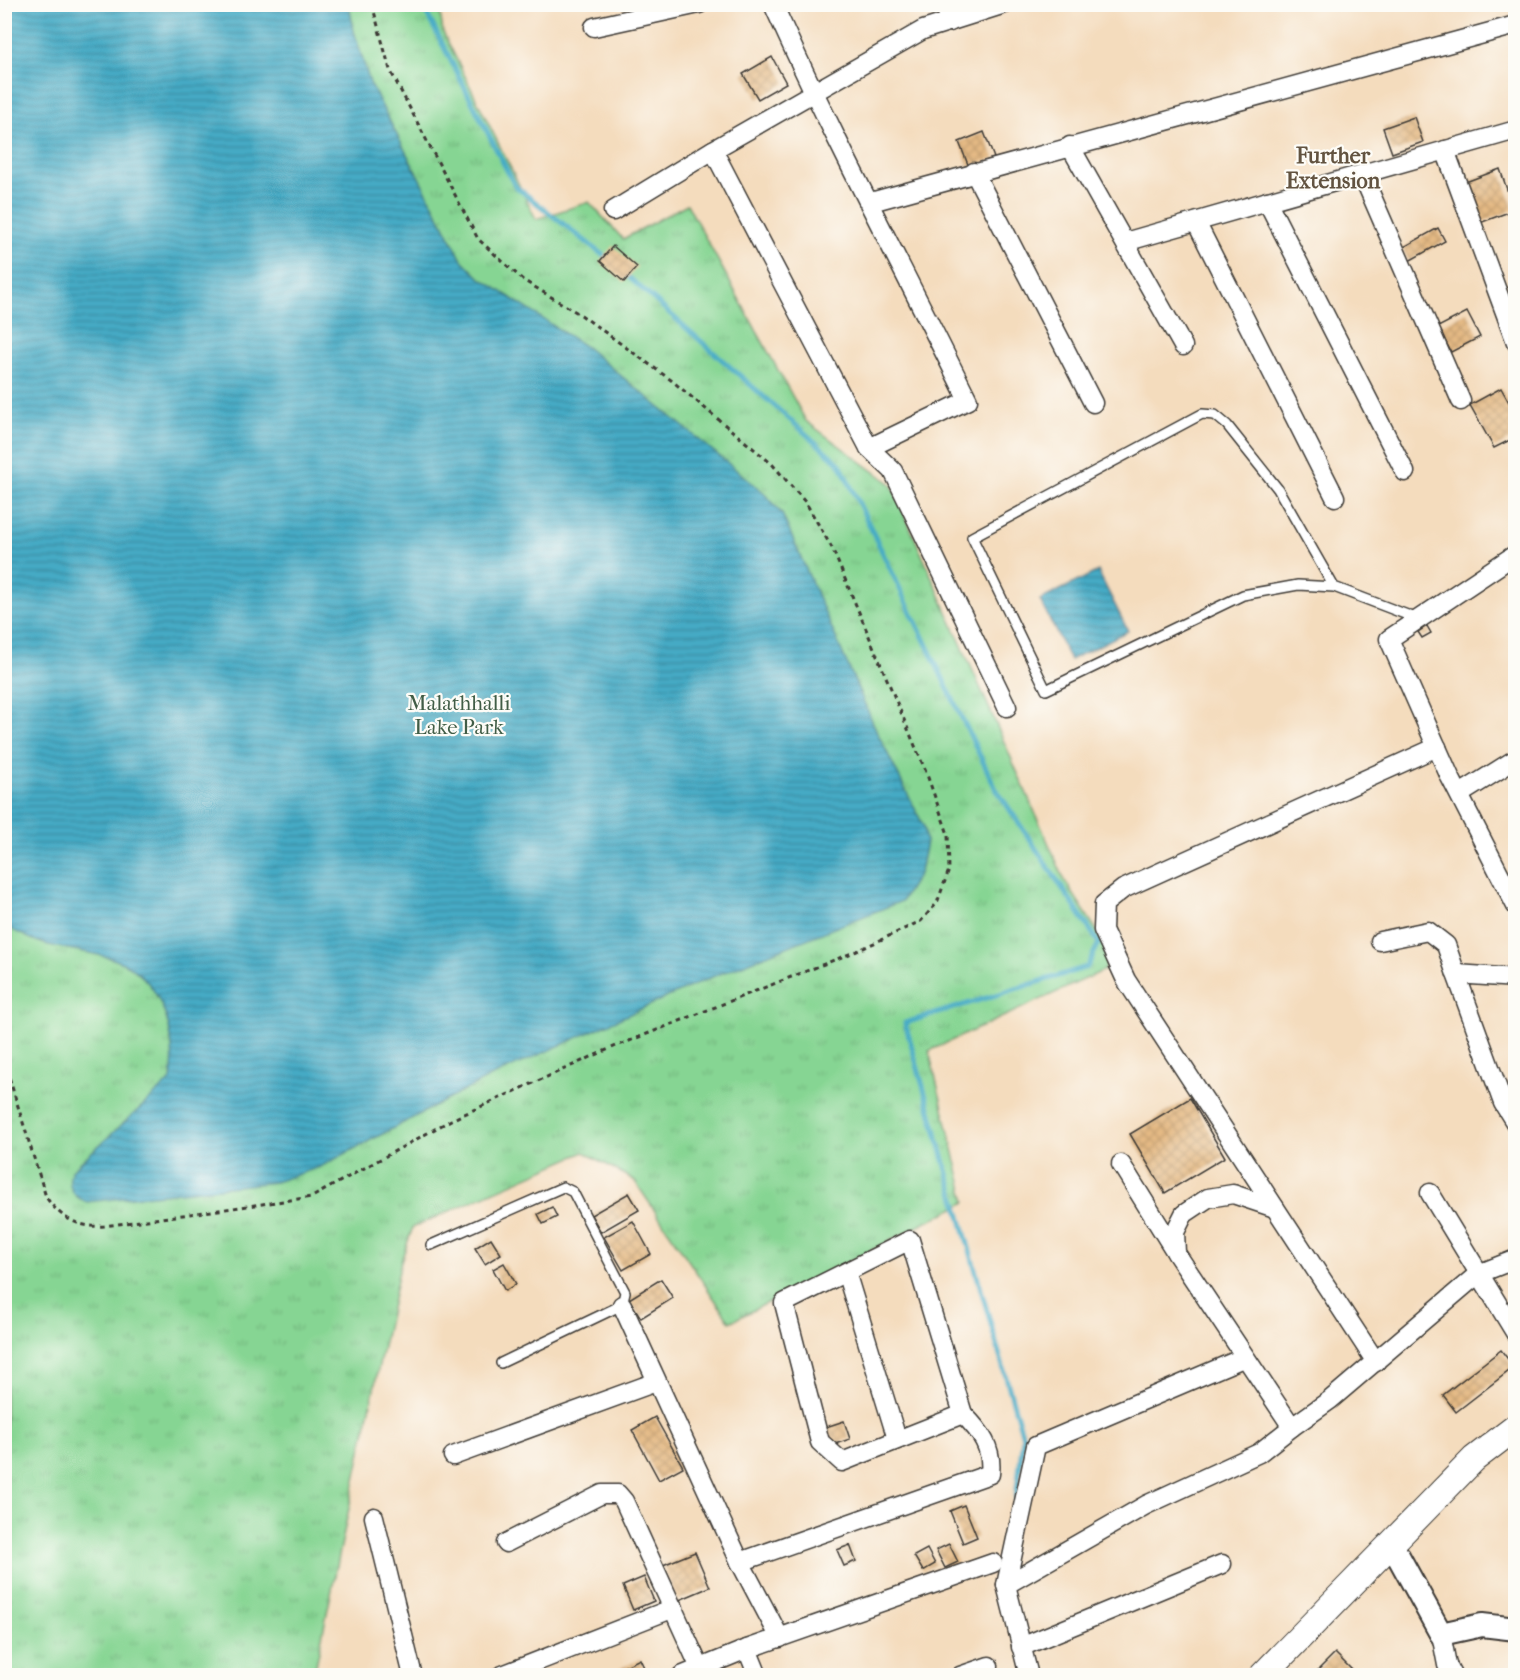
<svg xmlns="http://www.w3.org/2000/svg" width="1520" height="1680" font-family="'IM FELL French Canon',serif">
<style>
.grass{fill:url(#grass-tufts);stroke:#517858;stroke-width:1.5}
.water{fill:url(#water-rules);stroke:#306370;stroke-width:1.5}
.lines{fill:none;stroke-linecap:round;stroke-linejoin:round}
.stream{stroke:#45aac5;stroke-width:5}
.building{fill:url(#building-cross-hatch)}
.service-casing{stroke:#3c3934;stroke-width:12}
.minor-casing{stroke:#3c3934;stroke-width:21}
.tertiary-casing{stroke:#3c3934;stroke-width:26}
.secondary-casing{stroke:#3c3934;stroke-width:28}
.path{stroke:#3c3934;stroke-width:3;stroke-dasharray:4.5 4.5;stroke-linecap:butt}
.service{stroke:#fff;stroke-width:9}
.minor{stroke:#fff;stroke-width:18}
.tertiary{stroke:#fff;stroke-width:22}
.secondary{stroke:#fff;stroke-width:26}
.labels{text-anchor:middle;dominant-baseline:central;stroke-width:4.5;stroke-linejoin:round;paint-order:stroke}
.park-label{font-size:21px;fill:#415d46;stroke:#fdfcf7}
.neighbourhood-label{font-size:22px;font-weight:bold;fill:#625340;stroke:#fdfcf7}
</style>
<defs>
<pattern id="grass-tufts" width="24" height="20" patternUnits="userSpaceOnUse" patternTransform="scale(1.5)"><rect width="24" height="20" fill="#86d593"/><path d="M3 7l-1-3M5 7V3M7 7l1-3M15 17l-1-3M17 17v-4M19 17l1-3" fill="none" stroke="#73b67e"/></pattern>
<pattern id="water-rules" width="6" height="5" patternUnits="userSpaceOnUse" patternTransform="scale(1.5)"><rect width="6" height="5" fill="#45aac5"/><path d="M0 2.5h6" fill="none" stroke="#398a9f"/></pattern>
<pattern id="building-cross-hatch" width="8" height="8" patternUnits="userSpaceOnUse" patternTransform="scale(1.5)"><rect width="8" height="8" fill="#e4b984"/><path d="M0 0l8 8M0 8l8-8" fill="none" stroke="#c39e71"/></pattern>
</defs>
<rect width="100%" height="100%" fill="#fdfcf7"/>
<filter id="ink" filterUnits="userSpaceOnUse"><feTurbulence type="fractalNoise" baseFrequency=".0167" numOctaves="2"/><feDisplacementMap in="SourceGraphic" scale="12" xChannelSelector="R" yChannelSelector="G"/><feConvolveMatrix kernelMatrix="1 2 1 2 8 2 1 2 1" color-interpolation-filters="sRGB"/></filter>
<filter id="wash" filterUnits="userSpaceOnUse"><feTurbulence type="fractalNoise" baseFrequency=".008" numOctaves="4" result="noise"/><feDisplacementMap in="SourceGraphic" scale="24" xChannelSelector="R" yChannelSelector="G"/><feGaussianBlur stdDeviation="1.35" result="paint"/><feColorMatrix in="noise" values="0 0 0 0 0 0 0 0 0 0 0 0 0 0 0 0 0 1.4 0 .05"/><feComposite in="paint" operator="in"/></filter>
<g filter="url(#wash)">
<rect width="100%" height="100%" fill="#f4dcbd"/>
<!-- grass -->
<polygon class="grass" points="5,5 439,5 443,32 536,219 589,202 623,239 687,204 806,421 891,484 1065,881 1110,951 1105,970 929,1051 966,1202 730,1322 634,1180 584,1152 413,1227 401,1261 314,1675 5,1676"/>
<!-- water -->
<g class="water">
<path d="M5 4 349 5 354 31 370 83 462 260 479 277 586 347 762 491 782 514 877 732 924 827 926 842 920 872 902 901 712 977 490 1077 320 1167 275 1182 86 1202C72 1196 66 1185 72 1170L171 1080C177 1039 165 984 123 963 101 952 67 951 42 943 29 939 17 932 5 926Z"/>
<polygon points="1098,571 1128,631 1070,660 1040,600"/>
</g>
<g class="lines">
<!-- stream -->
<g class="stream">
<polyline points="425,4 428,16 515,186 608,259"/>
<polyline points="624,273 840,464 996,789 1099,943 1087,967 905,1023 1023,1437 1016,1499"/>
</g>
</g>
<g id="blocks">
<!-- building -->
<g class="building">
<polygon points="772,57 786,83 758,99 743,74"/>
<polygon points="1414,117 1423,142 1392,153 1383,128"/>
<polygon points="984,132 994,158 969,167 959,142"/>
<polygon points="1500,169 1514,210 1477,224 1463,183"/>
<polygon points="1438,228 1445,241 1409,261 1402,248"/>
<polygon points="613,246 637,267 624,282 600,261"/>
<polygon points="1516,284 1516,308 1508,310 1501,290"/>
<polygon points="1467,312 1480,337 1451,352 1438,327"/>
<polygon points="1501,388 1516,415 1516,437 1494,448 1470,405"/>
<polygon points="1427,626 1431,633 1422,638 1418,632"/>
<polygon points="1190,1098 1225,1157 1165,1193 1130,1134"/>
<polygon points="629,1193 639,1210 601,1232 591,1215"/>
<polygon points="552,1207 557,1217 543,1224 538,1214"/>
<polygon points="633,1221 651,1254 623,1270 604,1237"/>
<polygon points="491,1238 501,1254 485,1264 475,1248"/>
<polygon points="504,1263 516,1284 505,1291 493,1269"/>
<polygon points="661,1279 673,1298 641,1318 629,1299"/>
<polygon points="1501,1350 1514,1367 1456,1412 1443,1395"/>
<polygon points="655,1417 683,1467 659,1480 632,1430"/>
<polygon points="844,1421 850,1439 829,1446 823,1428"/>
<polygon points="964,1505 977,1537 963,1543 950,1511"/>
<polygon points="949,1544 958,1562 945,1568 936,1550"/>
<polygon points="850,1545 856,1561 844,1566 837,1550"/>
<polygon points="927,1549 935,1564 923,1571 914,1556"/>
<polygon points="695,1552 710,1587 677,1601 663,1565"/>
<polygon points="644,1577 654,1601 633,1610 623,1586"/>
<polygon points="1335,1653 1356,1674 1354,1676 1312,1676"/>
<polygon points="640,1659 648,1676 622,1676 619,1669"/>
</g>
</g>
</g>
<g filter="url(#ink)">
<use href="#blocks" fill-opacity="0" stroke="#3c3934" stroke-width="1.5"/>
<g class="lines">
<!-- service casing -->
<g class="service-casing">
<g id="service">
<polyline points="1334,587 1278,489 1227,425 1215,415 1202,414 972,537 1046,690 1243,595 1298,585 1334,587 1418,619"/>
<polyline points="431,1245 563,1187 573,1192 625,1292 622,1305 501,1363"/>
</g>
</g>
<!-- minor casing -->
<g class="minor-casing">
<g id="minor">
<polyline points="945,4 950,22"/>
<polyline points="594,27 699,4"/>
<polyline points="1070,146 1183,346"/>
<path d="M713 150 869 448 968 400C903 268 833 138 773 4"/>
<polyline points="1445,150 1516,342"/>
<polyline points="974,172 1093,403"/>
<polyline points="1362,174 1461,401"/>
<polyline points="1267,201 1405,472"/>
<polyline points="871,202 1516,25"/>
<polyline points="613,211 713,150 923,30 1005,4"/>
<polyline points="1196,222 1335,497"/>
<polyline points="1125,242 1516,130"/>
<polyline points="869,448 893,471 1007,707"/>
<polyline points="1516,554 1389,639 1450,777 1516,906"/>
<polyline points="1460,794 1516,759"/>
<polyline points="1380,941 1428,931 1446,945 1456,974"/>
<polyline points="1516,978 1456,974 1503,1103 1516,1124"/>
<polyline points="1121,1164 1175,1251"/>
<polyline points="1430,1193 1516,1334"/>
<polyline points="1275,1208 1233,1194 1208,1198 1184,1214 1175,1232 1176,1253 1292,1427 1330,1400 1478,1274 1516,1259"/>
<polygon points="910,1240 963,1414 842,1462 820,1442 784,1303"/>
<polyline points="846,1272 897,1439"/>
<polyline points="622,1305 740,1562"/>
<polyline points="1376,1362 1126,980 1103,930 1104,904 1123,889 1437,747"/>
<polyline points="453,1456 656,1382"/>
<polyline points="374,1517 413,1676"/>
<polyline points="506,1543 602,1494 618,1494 624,1501 700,1668"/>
<polyline points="1006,1585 1146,1505 1259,1453 1292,1427"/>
<polyline points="1441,1634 1447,1665 1453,1676"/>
<path d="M780 1638 740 1562 990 1474C993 1448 981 1432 963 1414"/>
<polyline points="1021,1647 1222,1564"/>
<polyline points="747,1649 758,1676"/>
<polyline points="500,1676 674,1608"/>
<polyline points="681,1676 747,1649 993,1563"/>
<polyline points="960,1676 989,1666"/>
<polyline points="1029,1676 1006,1585 1036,1446 1243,1358"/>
</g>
</g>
<!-- tertiary casing -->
<g class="tertiary-casing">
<polyline id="tertiary" points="1391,1543 1441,1634 1482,1625 1516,1629"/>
</g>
<!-- secondary casing -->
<g class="secondary-casing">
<polyline id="secondary" points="1262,1676 1474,1459 1516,1427"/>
</g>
<!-- path -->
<path class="path" d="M4 1061 46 1197C60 1218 78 1228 104 1226L312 1197 451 1120 609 1049 857 951 921 921 937 903 949 870 948 834 926 772 832 548 806 503 772 464 671 380 581 315 523 280 478 239 390 70 372 4"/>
<!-- service -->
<use href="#service" class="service"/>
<!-- minor -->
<use href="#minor" class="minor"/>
<!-- tertiary -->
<use href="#tertiary" class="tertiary"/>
<!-- secondary -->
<use href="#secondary" class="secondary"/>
</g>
</g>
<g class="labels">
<!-- park labels -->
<g class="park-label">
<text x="459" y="703">Malathhalli<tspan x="459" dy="24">Lake Park</tspan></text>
</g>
<!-- neighbourhood labels -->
<g class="neighbourhood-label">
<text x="1333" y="156">Further<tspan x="1333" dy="25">Extension</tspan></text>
</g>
</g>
<!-- margin -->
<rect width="1520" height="1680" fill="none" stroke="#fdfcf7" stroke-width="24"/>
</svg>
